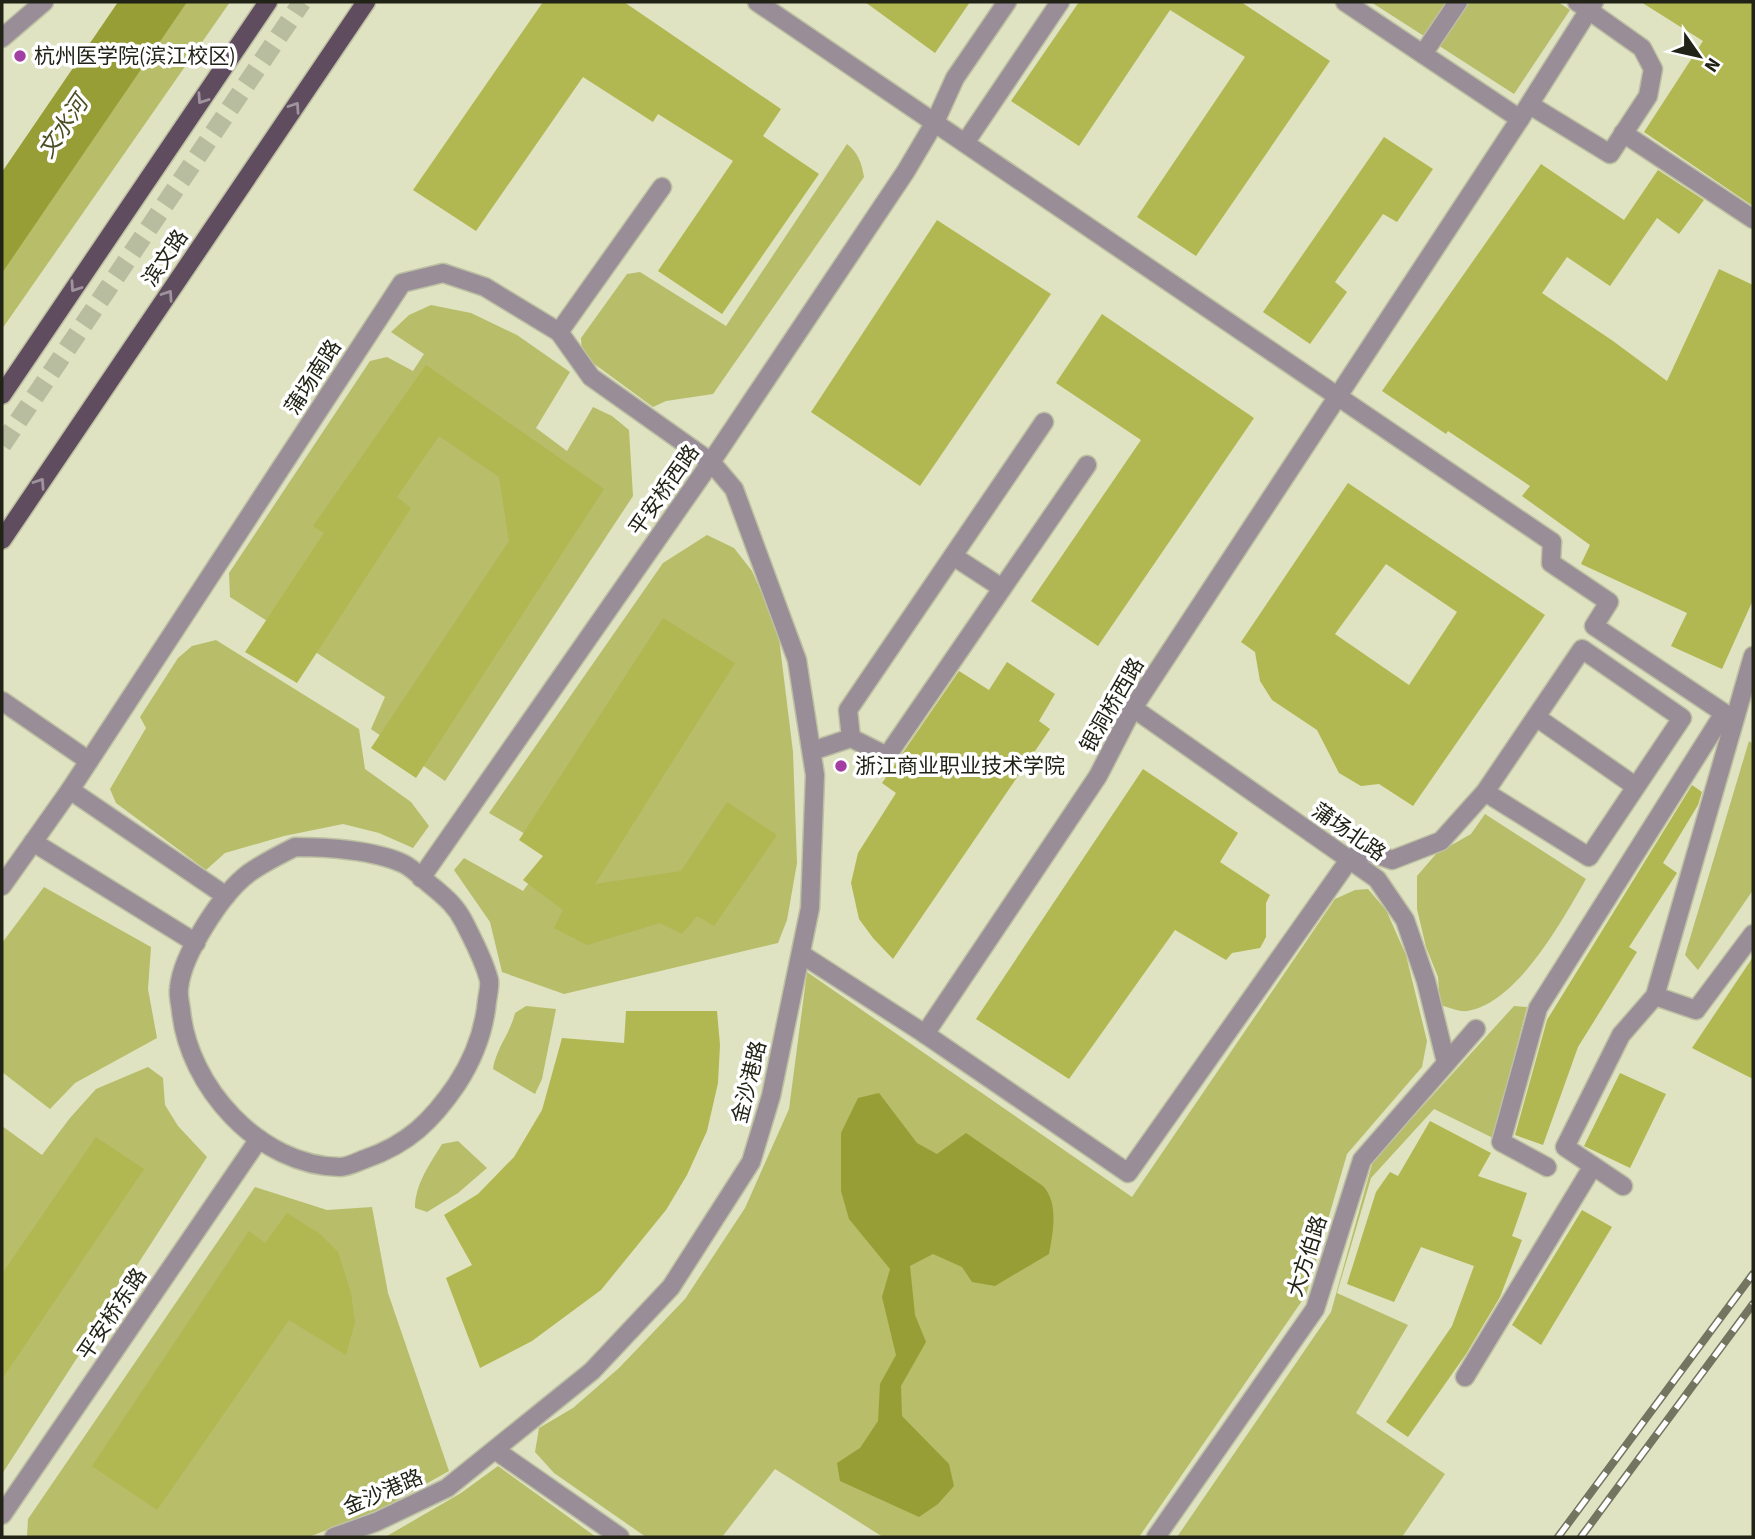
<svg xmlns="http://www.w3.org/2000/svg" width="1755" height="1539" font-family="'Source Sans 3','Noto Sans SC',sans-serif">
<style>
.green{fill:#b7bd69}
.water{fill:#989e36}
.building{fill:#b1b751;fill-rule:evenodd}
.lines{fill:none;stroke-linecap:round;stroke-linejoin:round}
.trunk-tunnel{stroke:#b9bd9f;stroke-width:19;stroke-dasharray:19 10;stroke-linecap:butt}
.service-casing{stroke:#bdc0a2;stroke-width:21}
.minor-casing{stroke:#bdc0a2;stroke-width:21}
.primary-casing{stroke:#bdc0a2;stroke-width:21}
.service{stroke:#998e98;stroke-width:18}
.minor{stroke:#998e98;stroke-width:18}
.primary{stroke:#5f4c5e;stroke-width:18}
.rail-casing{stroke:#737560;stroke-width:8}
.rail{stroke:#fff;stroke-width:5;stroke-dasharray:16;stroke-linecap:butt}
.oneway{stroke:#9f949e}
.poi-dot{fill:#a33ea3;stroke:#fff;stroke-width:2.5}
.labels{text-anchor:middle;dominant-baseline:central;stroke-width:7;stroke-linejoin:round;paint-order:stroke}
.poi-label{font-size:21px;fill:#222317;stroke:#fff;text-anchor:start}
.street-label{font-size:21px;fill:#222317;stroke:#fff}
.water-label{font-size:23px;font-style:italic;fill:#4b4e24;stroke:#fff}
</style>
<rect width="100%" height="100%" fill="#dfe3c1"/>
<!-- green -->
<g class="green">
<polygon points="180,2 230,2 2,329 2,263"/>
<polygon points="1371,2 1558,2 1570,10 1514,94"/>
<path d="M847 144C858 152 862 164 864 177L713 394 666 401 653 407 582 355 581 338 627 274 640 272 726 326Z"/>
<polygon points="431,305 471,313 517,335 570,372 536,428 567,451 593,407 612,416 629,430 633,496 445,781 371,729 385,697 230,597 229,573 370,361 387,357 413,371 424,354 391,332 409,315"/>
<polygon points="707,535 734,548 752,571 778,630 793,752 797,863 787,920 778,943 564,994 502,972 490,922 454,870 464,858 523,891 553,850 489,813 663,563"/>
<polygon points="216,640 359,729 365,769 411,802 429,826 413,848 379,833 343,824 284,836 225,853 206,870 116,803 110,789 146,728 140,717 178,658 192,646"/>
<polygon points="1749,741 1753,744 1753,890 1698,970 1685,955"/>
<path d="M1485 814 1586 879C1563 919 1517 1004 1467 1011 1459 1012 1448 1007 1440 1005L1438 977 1426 947 1417 909V876L1436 854 1471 834Z"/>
<polygon points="44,887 151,947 148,989 157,1038 75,1083 50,1109 2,1072 2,943"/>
<polygon points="1368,889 1386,910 1406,955 1427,1041 1422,1067 1347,1154 1306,1295 1139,1537 883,1537 775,1469 722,1537 646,1537 554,1473 535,1452 539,1428 573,1408 619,1368 685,1299 745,1208 789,1109 807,972 1132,1197 1335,899 1355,890"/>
<path d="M526 1006 556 1009 542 1079 535 1094 493 1069C496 1048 510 1034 515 1013Z"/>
<polygon points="1514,1006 1527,1007 1493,1138 1434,1109 1371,1178 1337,1293 1408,1325 1356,1413 1445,1474 1402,1537 1177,1537 1331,1312 1373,1161"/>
<polygon points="148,1067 163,1078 165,1105 178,1126 207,1157 2,1474 2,1126 42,1155 70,1118 96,1089"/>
<path d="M458 1141 487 1168 458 1193 427 1212 415 1208C415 1184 430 1164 442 1144Z"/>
<polygon points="255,1187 327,1210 372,1207 388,1293 449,1471 383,1508 309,1537 27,1537 28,1519"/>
<polygon points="498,1466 596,1537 387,1536 461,1493"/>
</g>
<!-- water -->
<g class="water">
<polygon points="118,2 187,2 2,273 2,172"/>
<path d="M879 1093 917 1143 937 1154 966 1133 1043 1186C1059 1203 1053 1232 1049 1254L995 1286 972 1282 962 1267 933 1254 910 1266 915 1315 926 1342 901 1386 902 1416 949 1464 954 1486 938 1504 919 1517 840 1481 837 1463 860 1448 878 1421 880 1384 896 1355 882 1297 890 1269 849 1219 841 1191V1133L858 1098Z"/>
</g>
<!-- building -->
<g class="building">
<polygon points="543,2 624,2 781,109 763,136 819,174 722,314 658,271 733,161 658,114 653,122 583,77 476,231 413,190"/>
<polygon points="865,2 970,2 935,53"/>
<polygon points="1079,2 1241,2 1330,61 1196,256 1137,217 1245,57 1170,10 1079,146 1011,101"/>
<polygon points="1641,2 1753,2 1753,206 1644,132 1703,41"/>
<polygon points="1384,137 1433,169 1397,222 1383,214 1335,282 1347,292 1310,344 1263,312"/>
<polygon points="1541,164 1624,220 1658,170 1704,200 1679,234 1657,218 1610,286 1567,257 1542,293 1613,341 1667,381 1719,269 1753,285 1753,600 1722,669 1671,646 1687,613 1581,564 1590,545 1522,496 1530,486 1448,431 1446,434 1382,391"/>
<polygon points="937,220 1051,294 920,486 811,412"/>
<polygon points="1102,314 1254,418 1098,646 1031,601 1141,440 1056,383"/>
<polygon points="426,365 604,489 416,778 371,748 509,541 499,477 439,436 397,497 411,508 297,683 245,652 324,533 313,526"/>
<path d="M1348 483 1545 615 1413 806 1379 784 1361 786 1339 773 1317 730 1272 700 1260 681 1255 652 1241 642ZM1386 564 1457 612 1409 685 1335 634Z"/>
<polygon points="663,618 735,663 595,884 681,871 727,802 777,835 714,926 697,916 682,934 660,923 587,945 554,928 563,910 523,880 543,856 519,840"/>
<polygon points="1007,662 1055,694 1039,721 1050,729 893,959 873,938 859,919 851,883 858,853 896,793 882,783 959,671 989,690"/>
<polygon points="1143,769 1238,833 1220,862 1270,895 1266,903 1266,937 1260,948 1232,953 1226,960 1175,930 1069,1079 976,1019"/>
<polygon points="1692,785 1702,792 1698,805 1663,863 1677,873 1629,947 1637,952 1578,1047 1543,1145 1515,1135 1547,1020"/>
<polygon points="1753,957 1753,1079 1692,1048"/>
<polygon points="626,1011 717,1011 720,1045 718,1083 707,1131 687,1175 666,1210 601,1290 532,1341 480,1368 446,1278 472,1265 444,1215 478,1194 514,1157 542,1110 562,1038 624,1043"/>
<polygon points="1620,1073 1666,1094 1630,1168 1584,1146"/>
<polygon points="1430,1121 1491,1153 1478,1176 1527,1193 1512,1236 1522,1240 1500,1297 1466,1354 1408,1437 1386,1422 1452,1326 1474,1266 1421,1247 1394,1302 1347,1284 1376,1192 1390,1172 1398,1176"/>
<polygon points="96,1137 144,1169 2,1379 2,1274"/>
<polygon points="1582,1210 1612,1227 1541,1345 1512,1325"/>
<polygon points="287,1213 320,1234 338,1252 351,1293 355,1322 346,1355 289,1320 157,1510 92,1466 249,1231 265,1243"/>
</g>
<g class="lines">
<!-- trunk-tunnel -->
<polyline class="trunk-tunnel" points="2,445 302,2"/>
<!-- service casing -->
<g class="service-casing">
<g id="service">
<polyline points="1345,2 1520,119"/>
<polyline points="2,38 44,2"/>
<polyline points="1423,54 1458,2"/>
<polyline points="1530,105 1610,154 1648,96 1653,69 1642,48 1577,2"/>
<polyline points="935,122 955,78 1007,2"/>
<polyline points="1623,133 1753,219"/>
<polyline points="965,143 1060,2"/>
<polyline points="559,332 591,377 711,462"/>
<polyline points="953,556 1002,588"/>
<polyline points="1133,708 1377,879 1405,920 1426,981 1446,1062"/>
<polyline points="1536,717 1635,786"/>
<polyline points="851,738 848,710 1044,422"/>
<polyline points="812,751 851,738 887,756 1087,465"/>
<polyline points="801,954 925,1034 1128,1173 1349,860 1363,850 1392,860 1441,841 1485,792 1582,649 1682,718 1589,857 1485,792"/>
<polyline points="1655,996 1696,1010 1753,934"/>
<polyline points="925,1034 1098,776 1133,708 1520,119 1594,2"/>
<polyline points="1547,1167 1501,1142 1538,1008 1724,713 1594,626 1609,602 1551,563 1552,542"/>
<polyline points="1623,1186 1565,1147 1621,1035 1655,996 1753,656"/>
<polyline points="1465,1377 1593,1166"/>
<polyline points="495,1450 620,1537"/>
<polyline points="1156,1537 1315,1309 1362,1160 1476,1029"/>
</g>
</g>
<!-- minor casing -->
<g class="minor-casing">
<g id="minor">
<polyline points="757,2 1552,542"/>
<polyline points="2,701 89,761"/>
<polyline points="70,790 226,896"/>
<polyline points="33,842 196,943"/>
<path d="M295 847C326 847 375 850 404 864 414 869 424 880 433 887 446 898 456 906 464 922 473 940 484 960 489 980 490 986 488 994 487 1001 484 1032 474 1058 457 1084 432 1121 408 1144 365 1159 357 1162 348 1167 340 1167 259 1166 188 1086 181 1010 180 1003 178 995 179 988 182 955 222 893 249 873 263 863 279 855 295 847Z"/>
<polyline points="421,878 711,462 906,171 935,122"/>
<polyline points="2,886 70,790 402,283 443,273 485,287 559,332 662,187"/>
<polyline points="2,1515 259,1139"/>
<polyline points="334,1537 376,1522 447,1488 592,1371 671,1287 751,1162 771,1096 810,908 815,775 797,660 734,489 711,462"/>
</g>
</g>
<!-- primary casing -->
<g class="primary-casing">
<g id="primary">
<polyline points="2,395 268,2"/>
<polyline points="2,540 366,2"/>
</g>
</g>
<!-- service -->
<use href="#service" class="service"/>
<!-- minor -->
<use href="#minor" class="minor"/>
<!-- primary -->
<use href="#primary" class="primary"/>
<!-- rail casing -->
<g class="rail-casing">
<g id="rail">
<polyline points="1558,1537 1753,1274"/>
<polyline points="1581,1537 1753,1304"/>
</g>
</g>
<!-- rail -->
<use href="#rail" class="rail"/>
</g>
<!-- one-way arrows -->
<defs><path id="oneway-chevron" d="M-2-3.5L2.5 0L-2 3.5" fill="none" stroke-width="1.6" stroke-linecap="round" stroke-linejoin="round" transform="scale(1.75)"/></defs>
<g class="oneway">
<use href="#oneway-chevron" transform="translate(202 99) rotate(124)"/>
<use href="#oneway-chevron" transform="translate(295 107) rotate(-56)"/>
<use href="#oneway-chevron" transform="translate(75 287) rotate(124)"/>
<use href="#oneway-chevron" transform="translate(168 295) rotate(-56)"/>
<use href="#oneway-chevron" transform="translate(40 483) rotate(-56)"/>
</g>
<!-- markers -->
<g class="poi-dot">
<circle cx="20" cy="56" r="7"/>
<circle cx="841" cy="766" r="7"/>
</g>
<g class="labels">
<!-- poi labels -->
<g class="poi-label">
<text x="34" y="56">杭州医学院(滨江校区)</text>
<text x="855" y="766">浙江商业职业技术学院</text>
</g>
<!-- street labels -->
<g class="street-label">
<text transform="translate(165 258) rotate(-56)">滨文路</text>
<text transform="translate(313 377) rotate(-57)">蒲场南路</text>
<text transform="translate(664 490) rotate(-55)">平安桥西路</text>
<text transform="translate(1112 705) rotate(-60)">银洞桥西路</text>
<text transform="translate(1349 832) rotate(35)">蒲场北路</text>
<text transform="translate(749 1082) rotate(-76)">金沙港路</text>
<text transform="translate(1307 1256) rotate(-72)">大方伯路</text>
<text transform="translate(112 1314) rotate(-56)">平安桥东路</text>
<text transform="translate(383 1492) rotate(-23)">金沙港路</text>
</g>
<!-- water labels -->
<g class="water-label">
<text transform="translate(63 127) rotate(-56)">文水河</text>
</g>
</g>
<!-- border -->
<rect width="1755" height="1539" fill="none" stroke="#222317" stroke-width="7"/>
<!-- north arrow -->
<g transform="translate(1699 56) rotate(124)" stroke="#ffffff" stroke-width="5" paint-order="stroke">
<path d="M0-5L12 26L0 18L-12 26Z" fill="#222317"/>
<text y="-10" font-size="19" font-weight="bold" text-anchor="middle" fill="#222317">N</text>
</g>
</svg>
